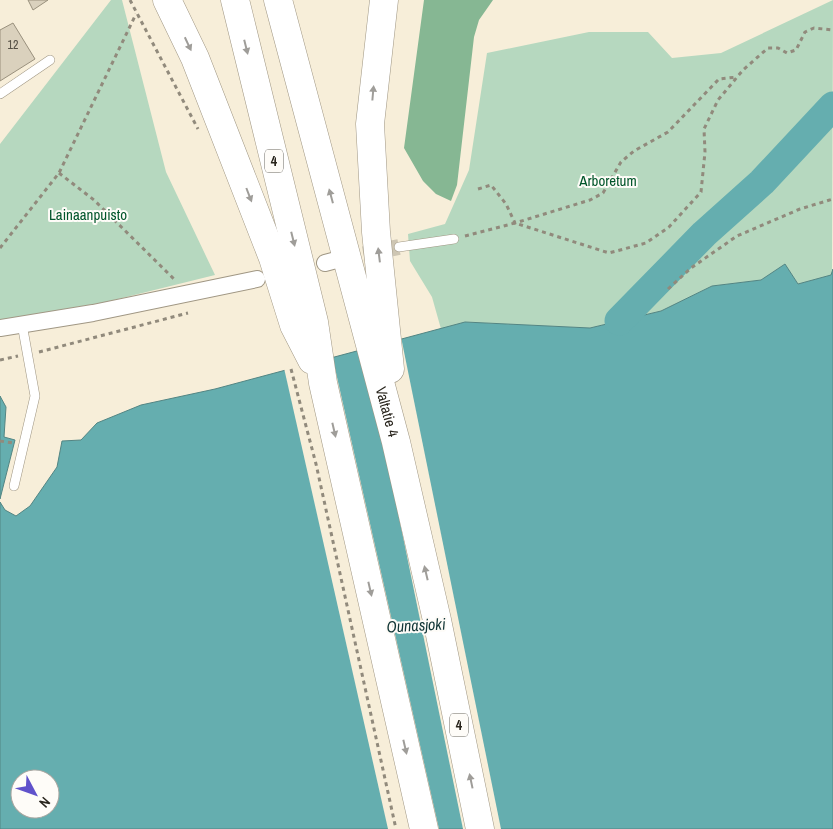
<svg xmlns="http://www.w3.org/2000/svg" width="833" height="829" font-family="'Archivo Narrow',sans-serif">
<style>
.green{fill:#b6d8bf}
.forest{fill:#86b793}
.water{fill:#65aeaf;stroke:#538583;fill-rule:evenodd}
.pier{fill:#f7eed9}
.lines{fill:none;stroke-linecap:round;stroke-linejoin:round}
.river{stroke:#65aeaf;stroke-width:29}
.building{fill:#dad1bd;stroke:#99907d}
.minor-tunnel{stroke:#cec6b3;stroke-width:16;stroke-dasharray:16 8;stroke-linecap:butt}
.service-casing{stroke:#a09784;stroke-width:10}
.minor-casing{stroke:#a09784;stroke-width:18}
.trunk-casing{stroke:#a09784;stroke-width:29}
.path{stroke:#918a7c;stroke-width:3;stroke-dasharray:4 4;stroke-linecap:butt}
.service{stroke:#fff;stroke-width:9}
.minor{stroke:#fff;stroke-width:16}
.trunk{stroke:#fff;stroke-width:28}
.oneway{fill:#9f9d99}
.labels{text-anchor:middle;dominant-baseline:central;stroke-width:4;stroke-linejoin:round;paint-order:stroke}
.number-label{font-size:12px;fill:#555045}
.shield{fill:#fefcf8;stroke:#69665f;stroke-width:1}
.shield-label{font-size:14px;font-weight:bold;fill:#29251d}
.park-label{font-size:15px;fill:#00552a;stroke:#fefcf8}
.street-label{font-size:15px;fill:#29251d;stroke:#fefcf8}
.water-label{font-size:16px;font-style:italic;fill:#133738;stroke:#fefcf8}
</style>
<rect width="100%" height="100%" fill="#f7eed9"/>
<!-- green -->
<g class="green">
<polygon points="111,0 122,0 166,172 215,275 106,302 0,320 0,144"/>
<polygon points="833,0 832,275 798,284 785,264 761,280 712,286 661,311 590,328 465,322 441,329 432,297 410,261 408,234 445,224 469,170 487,53 589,32 648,32 672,58 721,53"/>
</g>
<!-- forest -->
<polygon class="forest" points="424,0 493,0 479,20 474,37 457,185 451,201 436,194 423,181 404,148"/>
<!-- water -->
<g class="water">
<path d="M785 264 798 284 831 275 833 269V829H0V502L5 510 16 516 30 506 57 467 62 441 81 440 97 423 141 405 215 389 465 322 590 328 661 311 712 286 761 280ZM20 779H50V809H20Z"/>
<polygon points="0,396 6,407 4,437 15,440 0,499"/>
</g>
<!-- pier -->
<g class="pier">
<polygon points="401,337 501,829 463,829 364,347"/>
<polygon points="332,355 439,829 388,829 284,368"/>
</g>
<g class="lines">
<!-- river -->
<polyline class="river" points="619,321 704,234 762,182 833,106"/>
</g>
<!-- building -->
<g class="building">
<polygon points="28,0 48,0 33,10"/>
<polygon points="13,23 35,59 0,81 0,30"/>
</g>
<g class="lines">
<!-- minor-tunnel -->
<polyline class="minor-tunnel" points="340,259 399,247"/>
<!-- service casing -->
<g class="service-casing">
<g id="service">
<polyline points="0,94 50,60"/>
<polyline points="399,247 454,239"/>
<polyline points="14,486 35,396 22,324"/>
</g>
</g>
<!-- minor casing -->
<g class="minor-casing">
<g id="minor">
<polyline points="325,263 340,259"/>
<polyline points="0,328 93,313 257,279"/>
</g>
</g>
<!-- trunk casing -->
<g class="trunk-casing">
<g id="trunk">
<polyline points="167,0 195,58 273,258 294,325 312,360"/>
<polyline points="235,0 314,322 323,383 424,829"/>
<path id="s1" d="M278 0 396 442 437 620 480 829"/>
<polyline points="384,0 370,124 376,232 390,369"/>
</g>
</g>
<!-- path -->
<g class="path">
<polyline points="130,0 198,129"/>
<polyline points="59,173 94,200 176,281"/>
<polyline points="478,189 491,185 506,204 515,223 590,200 603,193 621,162 634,151 668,132 719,79 737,77"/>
<polyline points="465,236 515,223 609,253 646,243 669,227 701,192 705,152 704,129 718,100 743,70 768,48 778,48 787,53 796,50 805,32 814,28 833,30"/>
<polyline points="0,248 59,173 136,14"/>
<polyline points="668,289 691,268 737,236 800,209 833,199"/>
<polyline points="39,352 188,313"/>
<polyline points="0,360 18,356"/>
<polyline points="291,369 316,464 396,829"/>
<polyline points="0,441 13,443"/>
</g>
<!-- service -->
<use href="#service" class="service"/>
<!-- minor -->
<use href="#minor" class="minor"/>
<!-- trunk -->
<use href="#trunk" class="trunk"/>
</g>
<!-- one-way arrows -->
<defs><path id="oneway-solid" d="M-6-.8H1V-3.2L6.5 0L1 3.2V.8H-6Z" transform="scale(1.25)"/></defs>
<g class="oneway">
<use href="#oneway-solid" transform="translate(188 44) rotate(65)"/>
<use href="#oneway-solid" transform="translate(246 47) rotate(76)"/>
<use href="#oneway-solid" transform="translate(373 93) rotate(-85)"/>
<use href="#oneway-solid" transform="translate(249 195) rotate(69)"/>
<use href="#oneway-solid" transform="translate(331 196) rotate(-105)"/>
<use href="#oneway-solid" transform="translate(293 239) rotate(76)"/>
<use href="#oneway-solid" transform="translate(379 255) rotate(-97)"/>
<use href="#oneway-solid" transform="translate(334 430) rotate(77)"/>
<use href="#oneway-solid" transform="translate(426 573) rotate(-103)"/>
<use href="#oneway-solid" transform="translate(370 589) rotate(77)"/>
<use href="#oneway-solid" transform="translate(405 747) rotate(77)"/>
<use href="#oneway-solid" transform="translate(471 781) rotate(-102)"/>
</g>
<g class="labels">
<!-- number labels -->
<g class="number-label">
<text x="13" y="45">12</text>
</g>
<!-- shield labels -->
<g class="shield">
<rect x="265" y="149.5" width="18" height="23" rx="4"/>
<rect x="450" y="713.5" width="18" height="23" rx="4"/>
</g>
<g class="shield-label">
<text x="274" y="161">4</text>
<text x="459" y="725">4</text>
</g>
<!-- park labels -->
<g class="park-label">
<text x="608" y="180">Arboretum</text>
<text x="88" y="214">Lainaanpuisto</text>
</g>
<!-- street labels -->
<g class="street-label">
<text stroke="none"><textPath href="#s1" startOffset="426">Valtatie 4</textPath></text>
</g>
<!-- water labels -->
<g class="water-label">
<text transform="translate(416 625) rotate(-3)">Ounasjoki</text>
</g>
</g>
<!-- north arrow -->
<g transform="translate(35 794) rotate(131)"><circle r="24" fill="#fefcf8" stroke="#a9a6a0"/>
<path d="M0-4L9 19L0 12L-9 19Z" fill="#6052cb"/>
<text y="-8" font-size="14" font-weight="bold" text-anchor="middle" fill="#29251d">N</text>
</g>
</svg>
